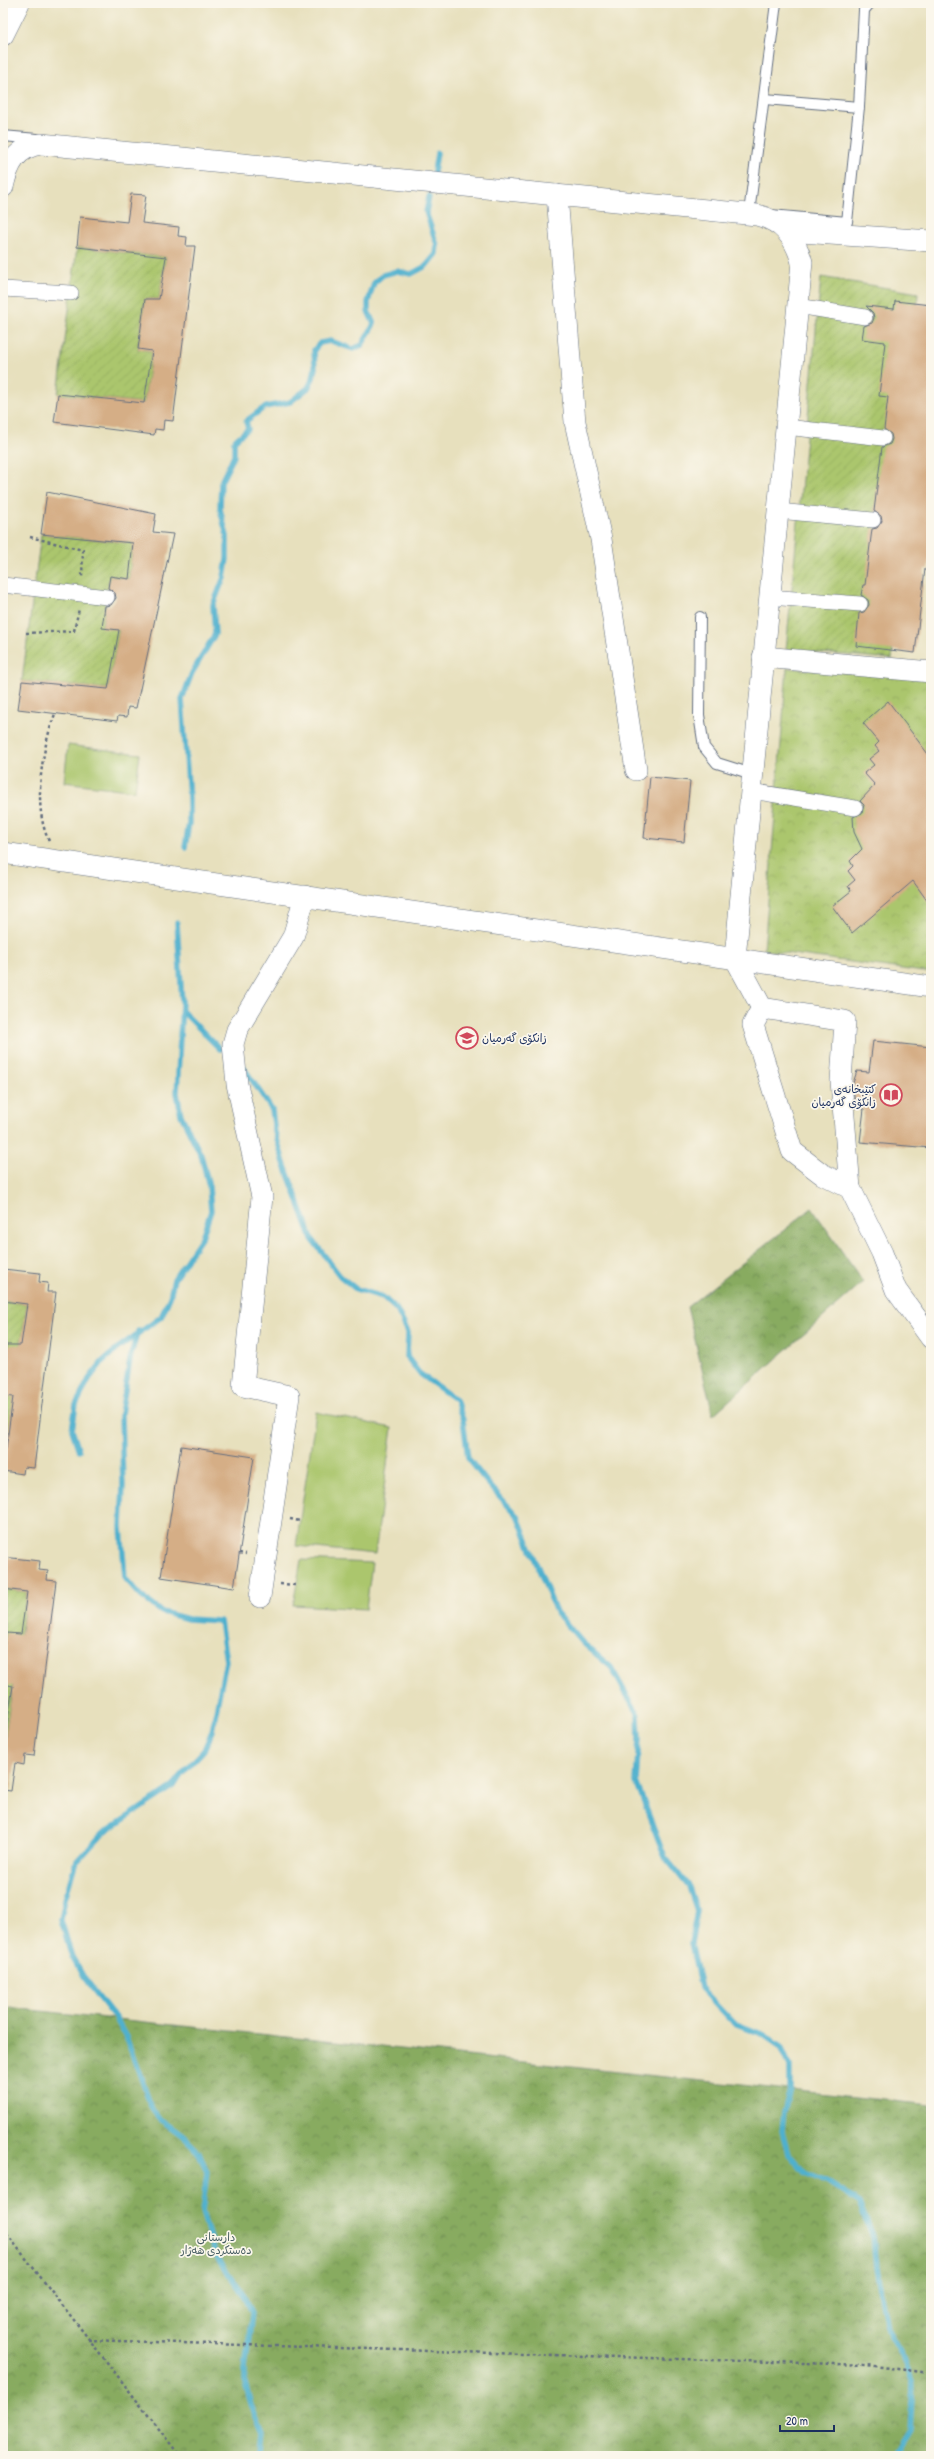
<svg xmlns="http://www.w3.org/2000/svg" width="934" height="2459" font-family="'Patrick Hand','Playpen Sans Arabic',sans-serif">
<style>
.grass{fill:#abc66d;stroke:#637a66}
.forest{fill:url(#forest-crowns);stroke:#526d5f}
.park{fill:url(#park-crowns);stroke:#637a66}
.garden{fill:url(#garden-furrows);stroke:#637a66}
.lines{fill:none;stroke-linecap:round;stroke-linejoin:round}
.stream{stroke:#4fb0ce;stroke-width:5.5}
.building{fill:#d5ae86}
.service-casing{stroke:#626d7f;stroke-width:12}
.pedestrian-casing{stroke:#626d7f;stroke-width:16}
.minor-casing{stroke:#626d7f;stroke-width:22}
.path{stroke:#626d7f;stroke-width:2.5;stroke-dasharray:3 3;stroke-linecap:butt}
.service{stroke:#fff;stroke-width:10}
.pedestrian{stroke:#fff;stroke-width:15}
.minor{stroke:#fff;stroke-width:21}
.labels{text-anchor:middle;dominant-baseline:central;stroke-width:3.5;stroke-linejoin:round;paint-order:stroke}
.poi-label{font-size:11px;fill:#1b2f5e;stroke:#fbf7ec;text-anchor:start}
.park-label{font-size:11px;fill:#465c62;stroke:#fbf7ec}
</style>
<defs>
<pattern id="forest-crowns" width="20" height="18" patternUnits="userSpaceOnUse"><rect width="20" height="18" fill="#88ab60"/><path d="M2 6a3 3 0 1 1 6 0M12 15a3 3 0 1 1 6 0" fill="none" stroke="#6e8c52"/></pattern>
<pattern id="park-crowns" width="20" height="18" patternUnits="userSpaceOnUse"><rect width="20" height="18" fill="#abc66d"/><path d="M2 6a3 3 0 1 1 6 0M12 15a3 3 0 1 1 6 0" fill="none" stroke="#93aa61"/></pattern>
<pattern id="garden-furrows" width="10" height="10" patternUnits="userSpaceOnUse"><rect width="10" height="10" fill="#abc66d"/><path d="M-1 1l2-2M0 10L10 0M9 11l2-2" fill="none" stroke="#93aa61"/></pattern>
</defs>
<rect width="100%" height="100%" fill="#fbf7ec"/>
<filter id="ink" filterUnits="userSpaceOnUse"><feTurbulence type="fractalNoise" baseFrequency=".025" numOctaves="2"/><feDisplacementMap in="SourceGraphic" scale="8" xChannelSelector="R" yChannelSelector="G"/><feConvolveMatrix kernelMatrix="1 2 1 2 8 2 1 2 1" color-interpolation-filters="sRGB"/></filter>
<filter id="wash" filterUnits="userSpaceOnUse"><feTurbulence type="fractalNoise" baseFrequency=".012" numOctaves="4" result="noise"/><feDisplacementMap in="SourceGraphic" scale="16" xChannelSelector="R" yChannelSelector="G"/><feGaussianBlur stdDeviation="0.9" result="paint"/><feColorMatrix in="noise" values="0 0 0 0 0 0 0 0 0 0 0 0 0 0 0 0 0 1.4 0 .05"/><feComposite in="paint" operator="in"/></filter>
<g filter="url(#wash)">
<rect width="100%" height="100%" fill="#e7e0bd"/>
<!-- grass -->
<g class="grass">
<polygon points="68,745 140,754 135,791 64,782"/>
<polygon points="316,1412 392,1428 375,1554 296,1546"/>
<polygon points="301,1560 372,1563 366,1609 293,1605"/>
</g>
<!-- forest -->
<g class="forest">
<polygon points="812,1208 863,1282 713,1415 687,1307"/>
<polygon points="3,2007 931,2105 931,2456 3,2456"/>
</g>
<!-- park -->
<polygon class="park" points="787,668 931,679 931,973 764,950"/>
<!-- garden -->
<g class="garden">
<polygon points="77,247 166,257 159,299 145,299 138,349 152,351 144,403 58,394"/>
<polygon points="821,277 918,293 892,659 786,650"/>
<polygon points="41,534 133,543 129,579 110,576 102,627 119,630 108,689 22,681"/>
<polygon points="3,1301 27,1304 6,1449 3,1449"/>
<polygon points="3,1589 27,1592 5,1737 3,1737"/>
</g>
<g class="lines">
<!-- stream -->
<g class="stream">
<polyline points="433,178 437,153"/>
<polyline points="185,847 189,823 189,798 182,699 192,673 215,634 213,605 224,577 227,559 227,536 220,509 221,482 234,456 234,441 248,429 246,421 265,407 290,402 308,388 313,378 315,368 314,350 320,343 331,341 353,349 362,345 374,324 368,311 368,302 374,283 383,275 397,271 411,274 426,266 436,254 437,245 426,212 429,197"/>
<polyline points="182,1011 220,1049"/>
<polyline points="244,1068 272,1110 275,1132 284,1163 312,1239 340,1276 356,1289 383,1297 397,1310 408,1332 407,1357 419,1373 456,1400 463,1420 468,1458 486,1481 518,1517 556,1612 583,1643 611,1667 638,1715 639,1739 636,1782 665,1857 689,1887 697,1911 691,1943 701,1988 734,2023 762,2034 781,2047 790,2066 790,2090 784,2111 782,2131 788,2153 805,2173 829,2183 860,2203 873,2237 876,2268 887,2329 904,2358 913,2385 910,2430 894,2456"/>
<polyline points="138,1331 131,1354 121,1414 123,1486 121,1527 125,1578 141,1596 162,1612 188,1619 220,1621 226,1661 212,1731 204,1750 181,1775 174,1786 102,1834 75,1864 65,1899 61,1920 72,1957 83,1976 116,2019 126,2037 152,2108 160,2119 183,2136 199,2152 207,2172 202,2212 215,2255 246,2298 252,2313 245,2369 245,2383 251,2405 263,2434 260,2456"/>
<polyline points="79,1451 72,1430 76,1405 89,1379 103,1361 118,1348 161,1317 170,1297 174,1279 202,1237 211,1211 209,1186 201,1155 181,1115 177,1093 182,1002 177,923"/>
</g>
</g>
<g id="blocks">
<!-- building -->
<g class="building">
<polygon points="131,194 146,195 142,223 179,227 178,236 187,237 186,246 195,246 173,421 164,420 163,430 155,429 154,435 54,422 58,394 144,403 152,351 138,349 145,299 159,299 166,257 77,247 80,217 127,222"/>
<polygon points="895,301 931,305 931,539 928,569 925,569 915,653 856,646 859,613 864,612 869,605 868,600 861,595 863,585 865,585 872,529 877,528 882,521 881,516 874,511 882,447 890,444 892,439 891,434 884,429 888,397 879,396 885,342 862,339 864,326 872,323 874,318 873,313 866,306 894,309"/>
<polygon points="47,492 156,514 153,532 173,534 136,708 128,707 127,717 118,716 117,721 18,709 22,681 108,689 119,630 102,628 105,606 111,605 116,598 115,593 108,588 110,576 129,579 133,543 41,534"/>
<polygon points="888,701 931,758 931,906 913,881 852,933 832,906 851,891 848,886 855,880 848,871 853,866 850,861 862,849 854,832 853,817 862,813 864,805 860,801 875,785 864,773 874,765 869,759 879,751 875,746 879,742 863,723"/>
<polygon points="650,777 690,781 684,842 644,838"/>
<polygon points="873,1041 931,1047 931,1148 860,1142 864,1109 855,1108 853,1083 857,1071 869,1072"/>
<polygon points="3,1269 40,1273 39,1282 48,1283 47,1292 56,1292 34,1468 24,1467 23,1474 3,1471 3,1449 6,1449 13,1397 3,1396 3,1368 6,1345 21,1345 27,1304 3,1301"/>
<polygon points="181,1446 254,1457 234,1588 161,1577"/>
<polygon points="3,1557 40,1561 39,1570 48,1571 47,1580 56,1581 34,1756 25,1755 24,1765 15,1763 11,1791 3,1790 3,1737 5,1737 13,1686 3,1684 3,1658 6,1633 21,1634 27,1592 3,1589"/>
</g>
</g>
</g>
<g filter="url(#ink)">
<use href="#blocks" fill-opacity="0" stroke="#626d7f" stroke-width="1"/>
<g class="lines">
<!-- service casing -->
<g class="service-casing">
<g id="service">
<polyline points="765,99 859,107"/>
<polyline points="3,136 37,139"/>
<polyline points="749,213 776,3"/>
<polyline points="771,215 847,222 859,107 864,10 870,3"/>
<polyline points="700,617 699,715 704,747 717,763 752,774"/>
</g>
</g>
<!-- pedestrian casing -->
<g class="pedestrian-casing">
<g id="pedestrian">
<polyline points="3,289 71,293"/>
<polyline points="798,306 865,317"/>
<polyline points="786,427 883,438"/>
<polyline points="778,511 873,520"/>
<polyline points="3,585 107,597"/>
<polyline points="769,597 860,604"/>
<polyline points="751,791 855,808"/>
</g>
</g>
<!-- minor casing -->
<g class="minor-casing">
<g id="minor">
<polyline points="3,35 19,3"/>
<path d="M3 187C8 164 16 148 41 144L757 215C782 221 795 237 802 262L735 958 762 1008 845 1021 841 1081 850 1188 882 1253 896 1290 931 1338"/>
<polyline points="557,195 575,422 601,539 636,770"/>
<polyline points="787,231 931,241"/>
<polyline points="763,657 931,672"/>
<polyline points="3,853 931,987"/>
<polyline points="762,1008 753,1025 792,1151 822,1174 850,1188"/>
<polyline points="260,1597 289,1396 243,1386 262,1197 237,1084 233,1044 237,1030 293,937 305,896"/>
</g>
</g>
<!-- path -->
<g class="path">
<polyline points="30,537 83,550 82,578"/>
<polyline points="26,633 74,631 79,609"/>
<path d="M49 841C32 807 42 748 55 714"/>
<polyline points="3,1359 4,1359"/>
<polyline points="290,1519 300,1521"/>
<polyline points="239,1553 246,1554"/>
<polyline points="280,1584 297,1585"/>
<polyline points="3,2229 180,2456"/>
<polyline points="88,2340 866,2365 931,2373"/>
</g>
<!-- service -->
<use href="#service" class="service"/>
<!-- pedestrian -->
<use href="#pedestrian" class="pedestrian"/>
<!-- minor -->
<use href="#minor" class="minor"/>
</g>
</g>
<!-- icons -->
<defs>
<g id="university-ring" transform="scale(1.15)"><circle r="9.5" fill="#fbf7ec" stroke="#d1495b" stroke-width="1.5"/><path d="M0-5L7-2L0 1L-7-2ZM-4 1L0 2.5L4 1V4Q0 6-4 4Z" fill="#d1495b"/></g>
<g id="library-ring" transform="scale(1.15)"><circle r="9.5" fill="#fbf7ec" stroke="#d1495b" stroke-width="1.5"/><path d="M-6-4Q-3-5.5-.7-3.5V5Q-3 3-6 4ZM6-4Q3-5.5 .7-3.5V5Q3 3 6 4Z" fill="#d1495b"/></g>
</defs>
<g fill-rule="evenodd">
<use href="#university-ring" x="467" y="1038"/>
<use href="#library-ring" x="891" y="1095"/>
</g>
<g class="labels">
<!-- poi labels -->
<g class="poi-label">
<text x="482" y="1038">زانکۆی گەرمیان</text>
<text x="876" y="1089" text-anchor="end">کتێبخانەی<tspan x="876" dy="13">زانکۆی گەرمیان</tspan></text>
</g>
<!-- park labels -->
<g class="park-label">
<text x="216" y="2237">دارستانی<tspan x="216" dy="13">دەستکردی هەژار</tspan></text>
</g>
</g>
<!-- margin -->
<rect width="934" height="2459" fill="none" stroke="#fbf7ec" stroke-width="16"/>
<!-- scale -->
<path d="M780 2425v6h54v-6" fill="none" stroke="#1b2f5e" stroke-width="2"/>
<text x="786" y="2425" font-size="12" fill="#1b2f5e" stroke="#fbf7ec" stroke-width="3" paint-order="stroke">20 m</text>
</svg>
